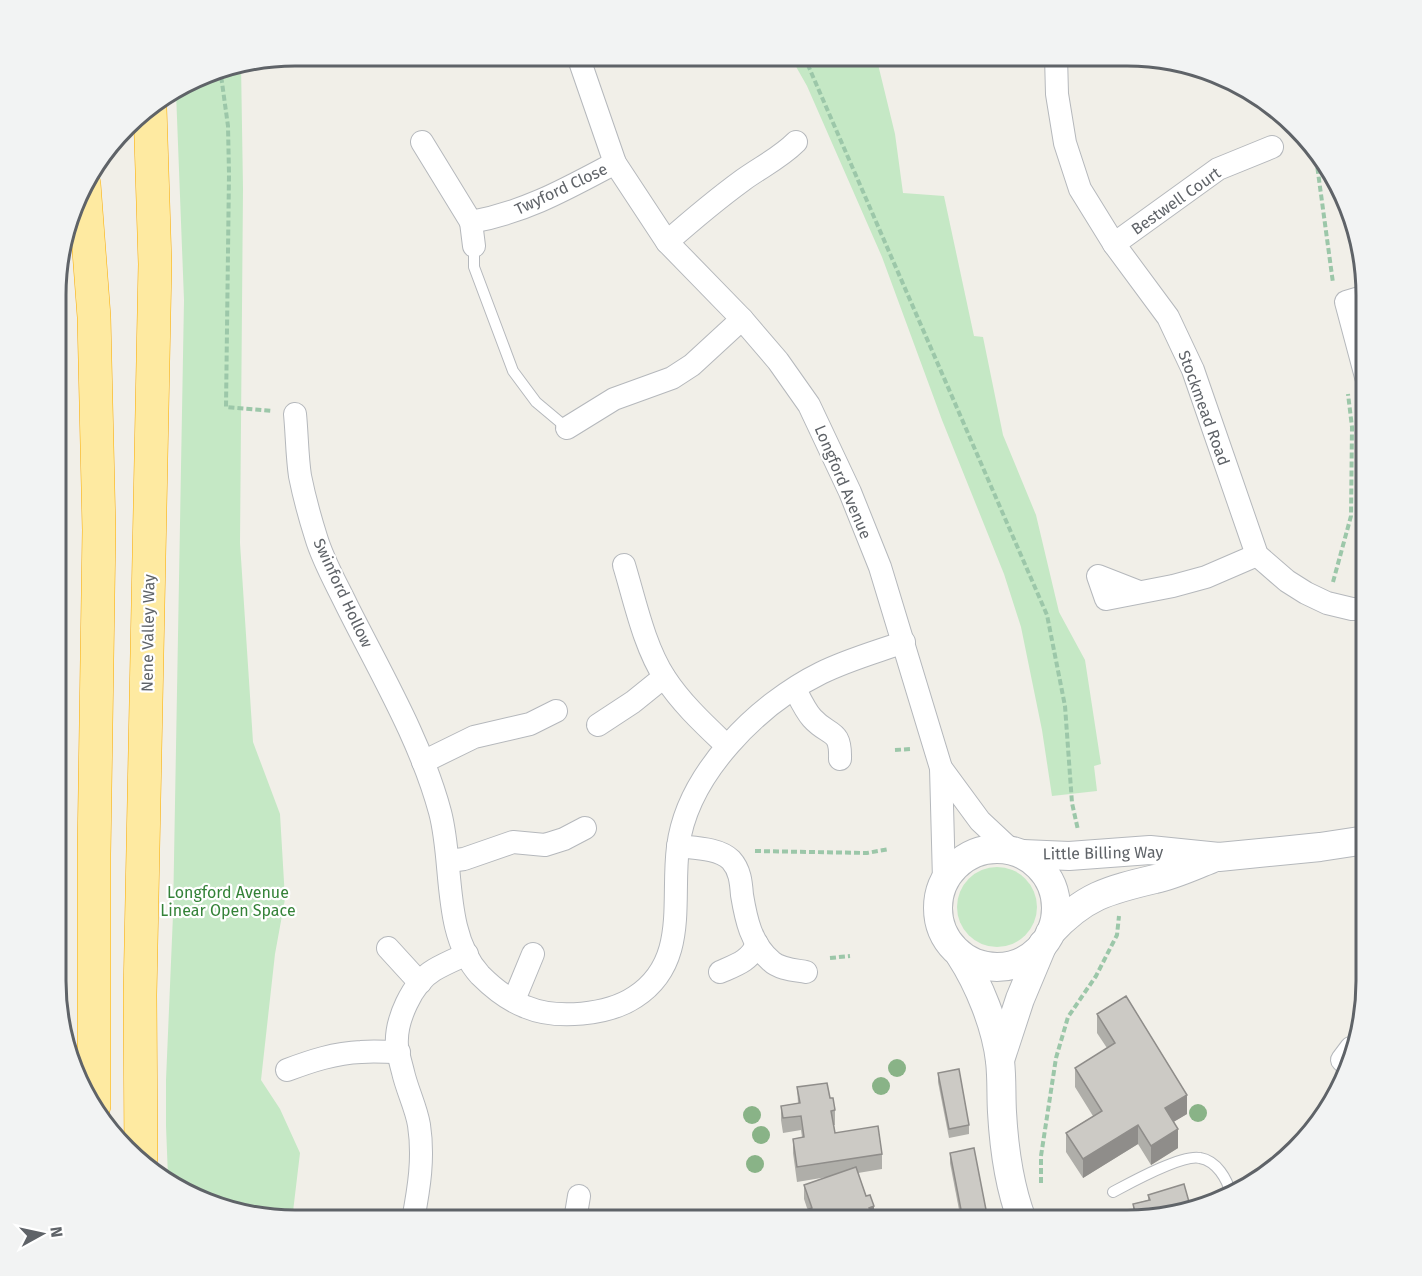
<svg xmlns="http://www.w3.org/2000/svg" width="1422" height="1276" font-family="'Fira Sans',sans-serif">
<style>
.green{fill:#c5e8c5}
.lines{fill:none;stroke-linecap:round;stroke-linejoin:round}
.service-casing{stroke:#b5b8bc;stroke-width:12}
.minor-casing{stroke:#b5b8bc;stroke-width:24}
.tertiary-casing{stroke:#b5b8bc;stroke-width:30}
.trunk-casing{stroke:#f9ab00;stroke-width:34}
.path{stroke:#9cc7a9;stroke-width:4;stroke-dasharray:6 3;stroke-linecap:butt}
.service{stroke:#fff;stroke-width:10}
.minor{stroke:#fff;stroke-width:22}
.tertiary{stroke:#fff;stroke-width:28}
.trunk{stroke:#feeaa1;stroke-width:33}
.tree{fill:#89b387}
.wall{fill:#afaea9}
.shaded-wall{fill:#8f8d8a}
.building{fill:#cccac5;stroke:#8f8d8a;stroke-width:1.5}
.labels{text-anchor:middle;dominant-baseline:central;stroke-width:4.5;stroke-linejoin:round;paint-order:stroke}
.street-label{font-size:16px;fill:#5f6368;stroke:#fff}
.park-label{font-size:16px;fill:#348238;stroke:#fff}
.rim{fill:none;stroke:#5f6368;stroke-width:3}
</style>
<rect width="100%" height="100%" fill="#f1efe8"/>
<!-- green -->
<g class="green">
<polygon points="790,56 876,56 895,134 903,193 944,196 974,336 983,337 1003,435 1036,515 1059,612 1085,660 1101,764 1094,766 1097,791 1052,796 1042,730 1021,627 1004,574 942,420 882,257 807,86"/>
<polygon points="241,64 243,189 240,543 253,742 280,814 285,899 275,954 261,1080 280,1109 300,1153 292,1220 203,1202 168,1177 166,1126 166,1080 173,915 184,300 176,92 218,68"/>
<circle cx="997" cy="907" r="40"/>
</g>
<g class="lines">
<!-- service casing -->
<g class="service-casing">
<g id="service">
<polyline points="474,246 474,267 513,371 536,402 567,428"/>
<path d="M1113 1192C1130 1183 1182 1154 1200 1158 1217 1161 1227 1179 1231 1194"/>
</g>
</g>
<!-- minor casing -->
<g class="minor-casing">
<g id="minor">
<polyline points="578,56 615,163 667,242 742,319 778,361 809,405 850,492 880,567 941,768 944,880"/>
<polyline points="1056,56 1057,94 1065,143 1080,189 1114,244 1168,317 1193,370 1257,555 1287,581 1306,593 1327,603 1352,609 1366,609"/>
<path d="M422 142 471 222C526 212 566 189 615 163"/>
<polyline points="471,222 474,246"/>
<path d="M667 242C692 220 717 199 743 180 761 167 780 158 796 142"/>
<polyline points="1114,244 1218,169 1272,147"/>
<polyline points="1366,296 1346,302 1366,377"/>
<path d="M295 414C297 434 297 456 300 476 304 496 310 518 316 537 323 561 336 583 347 606 380 672 421 741 440 812 454 864 442 933 480 975 492 987 510 1001 526 1007 557 1020 608 1015 635 997 689 962 671 900 678 847 687 774 758 704 821 673 847 660 876 652 904 642"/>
<polyline points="567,428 614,399 672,378 692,365 742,319"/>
<path d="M624 565C635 601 644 646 665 678 682 704 705 725 727 746"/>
<polyline points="1139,592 1098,576 1106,599 1173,586 1206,577 1257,555"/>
<path d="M795 689C800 699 805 710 812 718 829 737 841 728 840 759"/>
<polyline points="598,725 633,702 664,677"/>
<polyline points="423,762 474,737 530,724 556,711"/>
<polyline points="941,768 980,821 1011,850"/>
<path d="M678 846C694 848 719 848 731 860 740 870 741 882 742 895 746 919 751 944 771 961 779 969 795 970 806 972"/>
<polyline points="449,861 464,859 513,842 545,845 564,839 585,828"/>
<polyline points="388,948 420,983"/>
<path d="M720 972C736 965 750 961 757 944"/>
<polyline points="514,1000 533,954"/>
<polyline points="1349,1067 1342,1060 1351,1048 1353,1048"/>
<path d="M287 1070C311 1061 335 1053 361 1052 373 1051 386 1052 399 1052"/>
<path d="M413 1220C419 1188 424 1158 419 1125 416 1107 407 1090 403 1072 401 1064 398 1054 397 1046 395 1021 412 983 434 970 444 964 456 959 467 954"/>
<polyline points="575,1220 579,1196"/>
</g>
</g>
<!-- tertiary casing -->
<g class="tertiary-casing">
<g id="tertiary">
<circle cx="997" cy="908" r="59"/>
<polyline points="1023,854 1069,856 1150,850 1219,857 1320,847 1366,840"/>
<path d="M1050 933C1084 896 1108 890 1155 879 1174 875 1193 866 1211 859"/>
<path d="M960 955C979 984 996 1026 1000 1061 1002 1078 1001 1095 1002 1112 1004 1148 1009 1186 1022 1220"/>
<polyline points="1000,1060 1020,999 1043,944"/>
</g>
</g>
<!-- trunk casing -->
<g class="trunk-casing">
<g id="trunk">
<polyline points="84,184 94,317 99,530 94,854 94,1106"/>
<polyline points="141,1158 140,995 155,264 150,108"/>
</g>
</g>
<!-- path -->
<g class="path">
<polyline points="804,56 1047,615 1065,706 1072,803 1078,830"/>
<polyline points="220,68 228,126 229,174 226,407 273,411"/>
<polyline points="1315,150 1333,283"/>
<polyline points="1333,582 1351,516 1352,427 1348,394"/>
<polyline points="58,587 59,513"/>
<polyline points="895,750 911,749"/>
<polyline points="755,851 867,853 889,849"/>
<polyline points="830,958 850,956"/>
<polyline points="1041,1183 1041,1156 1056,1058 1068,1017 1096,976 1117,935 1119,916"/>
</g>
<!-- service -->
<use href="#service" class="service"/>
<!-- minor -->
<use href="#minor" class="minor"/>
<!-- tertiary -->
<use href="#tertiary" class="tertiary"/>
<!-- trunk -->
<use href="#trunk" class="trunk"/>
</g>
<!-- trees -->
<g class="tree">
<circle cx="897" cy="1068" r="9"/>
<circle cx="881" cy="1086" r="9"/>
<circle cx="1198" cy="1113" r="9"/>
<circle cx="752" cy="1115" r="9"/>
<circle cx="761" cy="1135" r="9"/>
<circle cx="755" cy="1164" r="9"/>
</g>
<!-- wall -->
<g class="wall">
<polygon points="1097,1014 1187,1114 1173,1122 1178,1148 1151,1165 1138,1144 1083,1178 1066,1152 1066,1133 1093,1116 1075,1087 1075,1068 1107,1048 1097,1033"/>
<polygon points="938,1073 969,1125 969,1134 949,1138 938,1082"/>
<polygon points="797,1087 830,1098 835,1110 835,1125 834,1125 835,1133 882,1154 882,1169 858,1173 874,1220 809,1220 809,1214 804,1199 804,1185 827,1177 797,1182 793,1153 793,1139 802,1137 801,1130 783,1133 781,1120 781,1106 798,1103"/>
<polygon points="950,1153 988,1220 961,1220 950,1163"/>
<polygon points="1184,1184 1143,1220 1133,1220 1133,1204 1148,1200 1148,1195"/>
</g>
<!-- shaded-wall -->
<g class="shaded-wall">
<polygon points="1187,1095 1187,1114 1165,1127 1165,1108"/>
<polygon points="1138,1125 1138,1144 1083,1178 1083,1159"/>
<polygon points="1178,1129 1178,1148 1151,1165 1151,1146"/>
<polygon points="874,1206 874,1220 863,1220 869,1208"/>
</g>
<!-- building -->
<g class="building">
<polygon points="1126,996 1187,1095 1165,1108 1178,1129 1151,1146 1138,1125 1083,1159 1066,1133 1102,1111 1075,1068 1115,1043 1097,1014"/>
<polygon points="959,1069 969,1125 949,1129 938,1073"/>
<polygon points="827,1083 830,1098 833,1098 835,1110 831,1111 835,1133 878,1126 882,1154 797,1167 793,1139 804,1137 801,1116 783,1118 781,1106 800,1103 797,1087"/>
<polygon points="974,1148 988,1220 963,1220 950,1153"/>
<polygon points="856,1167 866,1196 870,1195 874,1206 869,1208 872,1217 863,1220 813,1220 809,1209 812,1208 804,1185"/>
<polygon points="1184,1184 1191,1209 1143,1220 1137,1220 1133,1204 1150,1200 1148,1195"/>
</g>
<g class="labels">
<!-- street labels -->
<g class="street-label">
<text transform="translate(561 189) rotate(-25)">Twyford Close</text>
<text transform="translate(1176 201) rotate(-35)">Bestwell Court</text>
<text transform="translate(1204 408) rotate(70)">Stockmead Road</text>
<text transform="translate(843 482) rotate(67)">Longford Avenue</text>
<text transform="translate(343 593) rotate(65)">Swinford Hollow</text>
<text transform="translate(148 633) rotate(-89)">Nene Valley Way</text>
<text transform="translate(1103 853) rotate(-1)">Little Billing Way</text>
</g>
<!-- park labels -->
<g class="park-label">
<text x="228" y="892">Longford Avenue<tspan x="228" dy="18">Linear Open Space</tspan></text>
</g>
</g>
<!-- crop -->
<path d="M0 0H1422V1276H0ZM295 66H1127A229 229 0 0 1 1356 295V981A229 229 0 0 1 1127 1210H295A229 229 0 0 1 66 981V295A229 229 0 0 1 295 66Z" fill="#f2f3f3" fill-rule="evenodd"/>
<path class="rim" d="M295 66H1127A229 229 0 0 1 1356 295V981A229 229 0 0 1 1127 1210H295A229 229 0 0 1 66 981V295A229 229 0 0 1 295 66Z"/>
<!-- north arrow -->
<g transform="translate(42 1234) rotate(82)" stroke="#ffffff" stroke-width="4.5" paint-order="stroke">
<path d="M0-4.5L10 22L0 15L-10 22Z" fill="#5f6368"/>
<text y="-9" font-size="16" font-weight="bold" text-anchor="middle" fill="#5f6368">N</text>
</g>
</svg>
